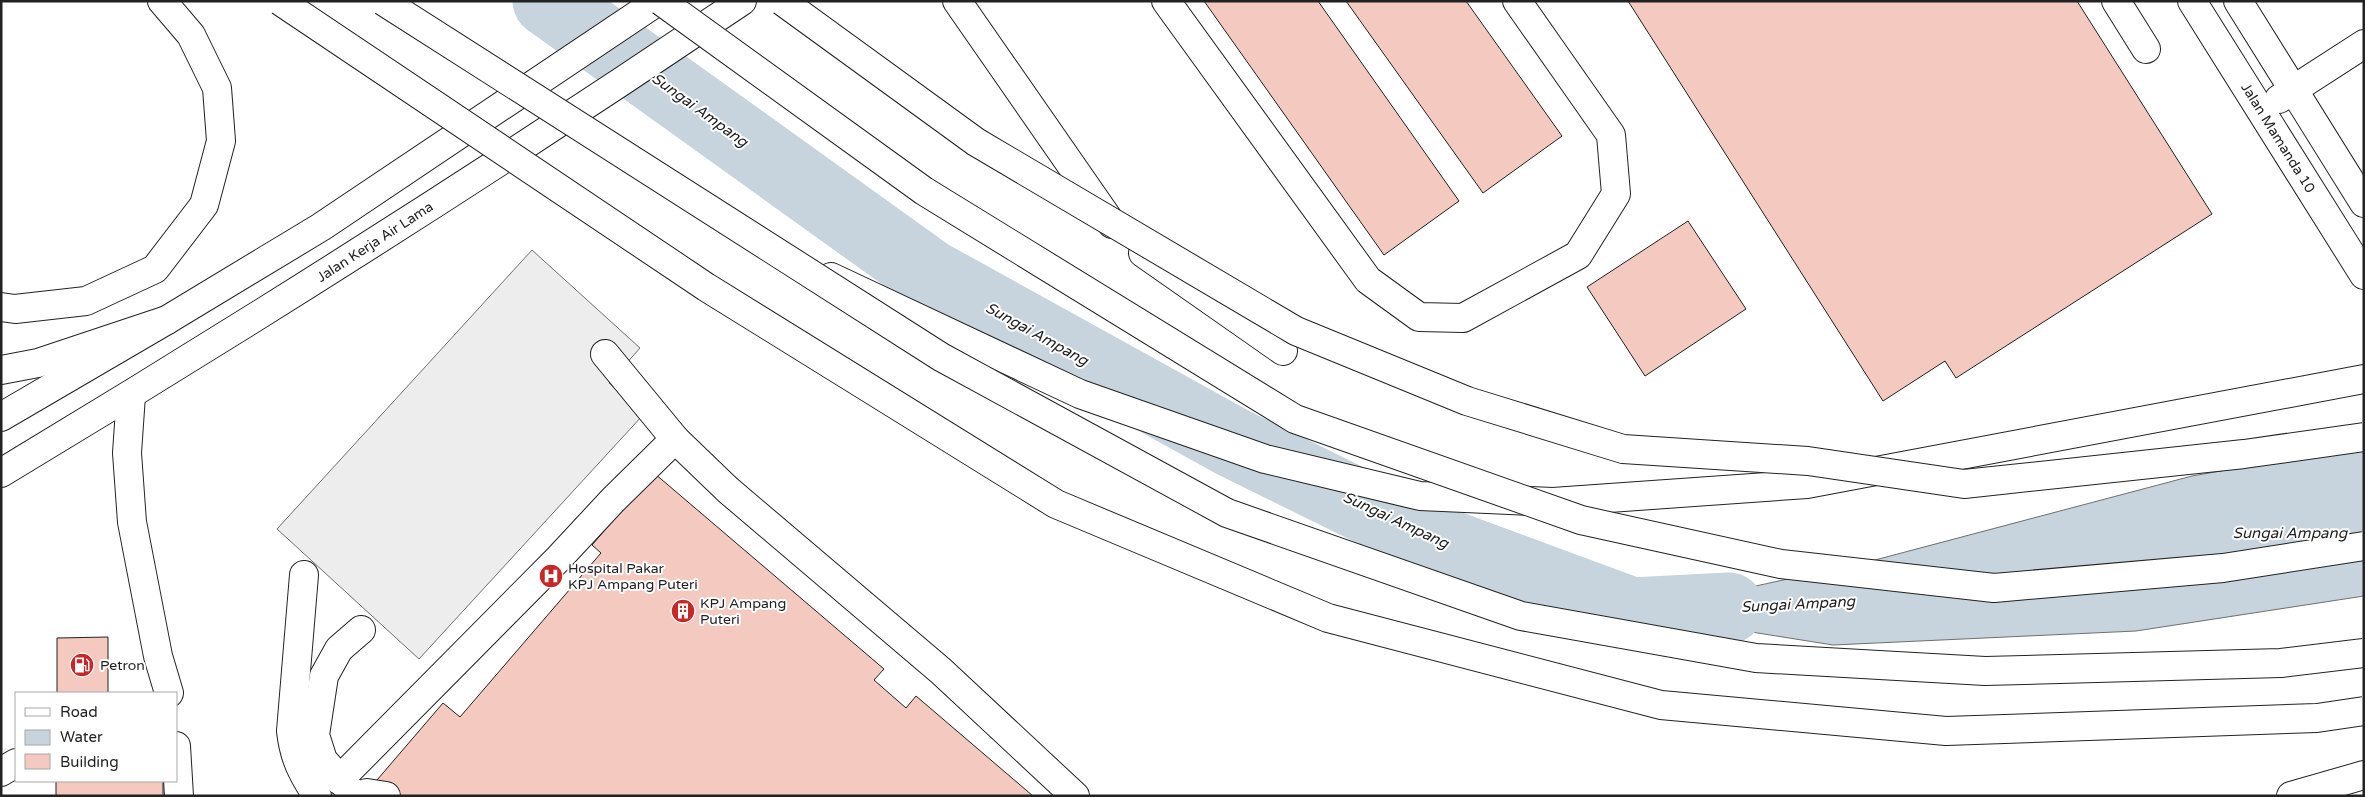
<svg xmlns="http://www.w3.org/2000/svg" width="2365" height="797" font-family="'Varela Round',sans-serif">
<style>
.parking{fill:#ededed;stroke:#6f6f6f}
.water{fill:#c7d3dd;stroke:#6f6f6f}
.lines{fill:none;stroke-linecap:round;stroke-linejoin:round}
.river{stroke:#c7d3dd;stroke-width:71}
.building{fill:#f3c9c0;stroke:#222}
.minor-casing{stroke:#222;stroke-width:30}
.major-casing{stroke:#222;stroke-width:30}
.highway-casing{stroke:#222;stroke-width:30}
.minor{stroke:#fff;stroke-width:28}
.major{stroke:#fff;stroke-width:28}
.highway{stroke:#fff;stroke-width:28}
.highway-bridge-casing{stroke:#222;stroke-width:30;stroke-linecap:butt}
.highway-bridge{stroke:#fff;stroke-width:28}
.labels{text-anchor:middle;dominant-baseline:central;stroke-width:4;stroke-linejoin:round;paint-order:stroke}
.street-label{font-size:14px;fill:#222;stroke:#fff}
.poi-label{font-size:14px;fill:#222;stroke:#fff;text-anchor:start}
.water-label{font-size:15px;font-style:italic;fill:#222;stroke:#fff}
</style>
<rect width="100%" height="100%" fill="#fff"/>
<!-- parking -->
<polygon class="parking" points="532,250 640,348 609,383 643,415 419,659 277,529"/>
<!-- water -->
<polygon class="water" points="2364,446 2364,596 2136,631 1833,645 1632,613 1875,560 2192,476"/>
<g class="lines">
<!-- river -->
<polyline class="river" points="548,1 930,275 1234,443 1421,535 1632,613 1729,608"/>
</g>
<!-- building -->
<g class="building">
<polygon points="1204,1 1318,1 1459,201 1384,255"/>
<polygon points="1346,1 1466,1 1562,136 1483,193"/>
<polygon points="1628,1 2077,1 2212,214 1956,378 1945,361 1883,401"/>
<polygon points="1688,221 1746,309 1645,376 1587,287"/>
<polygon points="654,473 884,669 874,680 906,708 916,696 1033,796 396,796 377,780 443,703 460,717 601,553 592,545"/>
<polygon points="108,637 108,693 57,693 57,638"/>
<rect x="56" y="781" width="107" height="15"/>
</g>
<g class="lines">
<!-- minor casing -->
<g class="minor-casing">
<g id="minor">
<polyline points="957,1 1112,224"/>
<polyline points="1166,1 1368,280 1419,317 1463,318 1578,255 1616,194 1611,135 1517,1"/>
<polyline points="2116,1 2146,49"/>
<polyline points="2192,1 2364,275"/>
<polyline points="2238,1 2364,203"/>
<polyline points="2279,99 2364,44"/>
<polyline points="1143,253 1283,351"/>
<polyline points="605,354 675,439"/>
<polyline points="131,395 127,453 132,522 158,656 169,693"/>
<polyline points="1,417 167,320 321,227 658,1"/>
<path d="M1 473C252 322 499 165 742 1"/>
<path d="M304 575 291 731C294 758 302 773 317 796"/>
<polyline points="176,746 179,796"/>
<polyline points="1,772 16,763"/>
<polyline points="339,780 559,558 613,500 675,439 728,490 941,671 1075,796"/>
<polyline points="355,796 323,760 315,735 324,676 339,649 361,630"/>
<polyline points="357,796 367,793 386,796"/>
<polyline points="2291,796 2364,775"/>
</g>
</g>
<!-- major casing -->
<g class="major-casing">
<polyline id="major" points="1,370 38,363 167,320"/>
</g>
<!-- highway casing -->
<g class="highway-casing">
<g id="highway">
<polyline points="831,277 1080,394 1265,459 1420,496 1553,502 1807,484 2364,379"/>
<polyline points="1,307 15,309 86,301 155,269 204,205 221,141 217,88 191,35 162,1"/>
</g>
</g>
<!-- minor -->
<use href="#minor" class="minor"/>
<!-- major -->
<use href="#major" class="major"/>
<!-- highway -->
<use href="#highway" class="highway"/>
<!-- highway-bridge casing -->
<g class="highway-bridge-casing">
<g id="highway-bridge">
<polyline points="280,1 706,287 1056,504 1328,618 1661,705 1946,731 2317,718 2364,711"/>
<polyline points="383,1 941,357 1227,513 1521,616 1756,658 1985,671 2281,663 2364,653"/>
<polyline points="661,1 924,191 1295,419 1581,520 1781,564 1994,588 2223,568 2364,546"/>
<polyline points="782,1 976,142 1296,331 1467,401 1623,449 1808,461 1964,484 2244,454 2364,437"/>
</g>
</g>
<!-- highway-bridge -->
<use href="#highway-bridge" class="highway-bridge"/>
</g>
<!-- icons -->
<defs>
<g id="hospital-disc" transform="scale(1.25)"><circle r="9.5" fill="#c62828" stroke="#fff"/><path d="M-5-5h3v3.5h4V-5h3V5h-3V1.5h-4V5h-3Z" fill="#fff"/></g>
<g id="building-disc" transform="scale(1.25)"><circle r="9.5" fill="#c62828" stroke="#fff"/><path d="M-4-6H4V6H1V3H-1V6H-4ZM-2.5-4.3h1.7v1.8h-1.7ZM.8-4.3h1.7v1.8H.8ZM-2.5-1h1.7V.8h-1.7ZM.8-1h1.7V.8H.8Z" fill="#fff"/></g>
<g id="fuel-disc" transform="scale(1.25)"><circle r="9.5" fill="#c62828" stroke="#fff"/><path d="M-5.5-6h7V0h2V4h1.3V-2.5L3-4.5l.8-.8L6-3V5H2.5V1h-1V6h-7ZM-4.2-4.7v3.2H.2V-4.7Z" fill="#fff"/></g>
</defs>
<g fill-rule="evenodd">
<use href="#hospital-disc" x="551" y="576"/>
<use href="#building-disc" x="683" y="611"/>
<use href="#fuel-disc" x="82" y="665"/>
</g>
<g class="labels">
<!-- street labels -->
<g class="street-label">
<text transform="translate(2278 138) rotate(58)">Jalan Mamanda 10</text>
<text transform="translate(375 242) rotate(-33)">Jalan Kerja Air Lama</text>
</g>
<!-- poi labels -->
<g class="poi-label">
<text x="568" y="568">Hospital Pakar<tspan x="568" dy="16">KPJ Ampang Puteri</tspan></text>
<text x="700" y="603">KPJ Ampang<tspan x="700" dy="16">Puteri</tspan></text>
<text x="100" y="665">Petron</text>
</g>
<!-- water labels -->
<g class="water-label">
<text transform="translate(700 110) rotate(36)">Sungai Ampang</text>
<text transform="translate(1037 334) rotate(29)">Sungai Ampang</text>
<text transform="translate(1396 520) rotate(25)">Sungai Ampang</text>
<text x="2290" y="533">Sungai Ampang</text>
<text transform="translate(1798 604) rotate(-3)">Sungai Ampang</text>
</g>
</g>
<!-- border -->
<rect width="2365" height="797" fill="none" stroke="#222222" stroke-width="5"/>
<!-- legend -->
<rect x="15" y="692" width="162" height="90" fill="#ffffff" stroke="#a7a7a7"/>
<rect x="25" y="708" width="25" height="8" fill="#ffffff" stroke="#a7a7a7"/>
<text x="60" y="717" font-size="15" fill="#222222">Road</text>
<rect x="25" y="730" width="25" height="15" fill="#c7d3dd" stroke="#a7a7a7"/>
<text x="60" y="742" font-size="15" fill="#222222">Water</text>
<rect x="25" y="754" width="25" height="15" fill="#f3c9c0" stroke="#a7a7a7"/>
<text x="60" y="767" font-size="15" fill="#222222">Building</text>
</svg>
